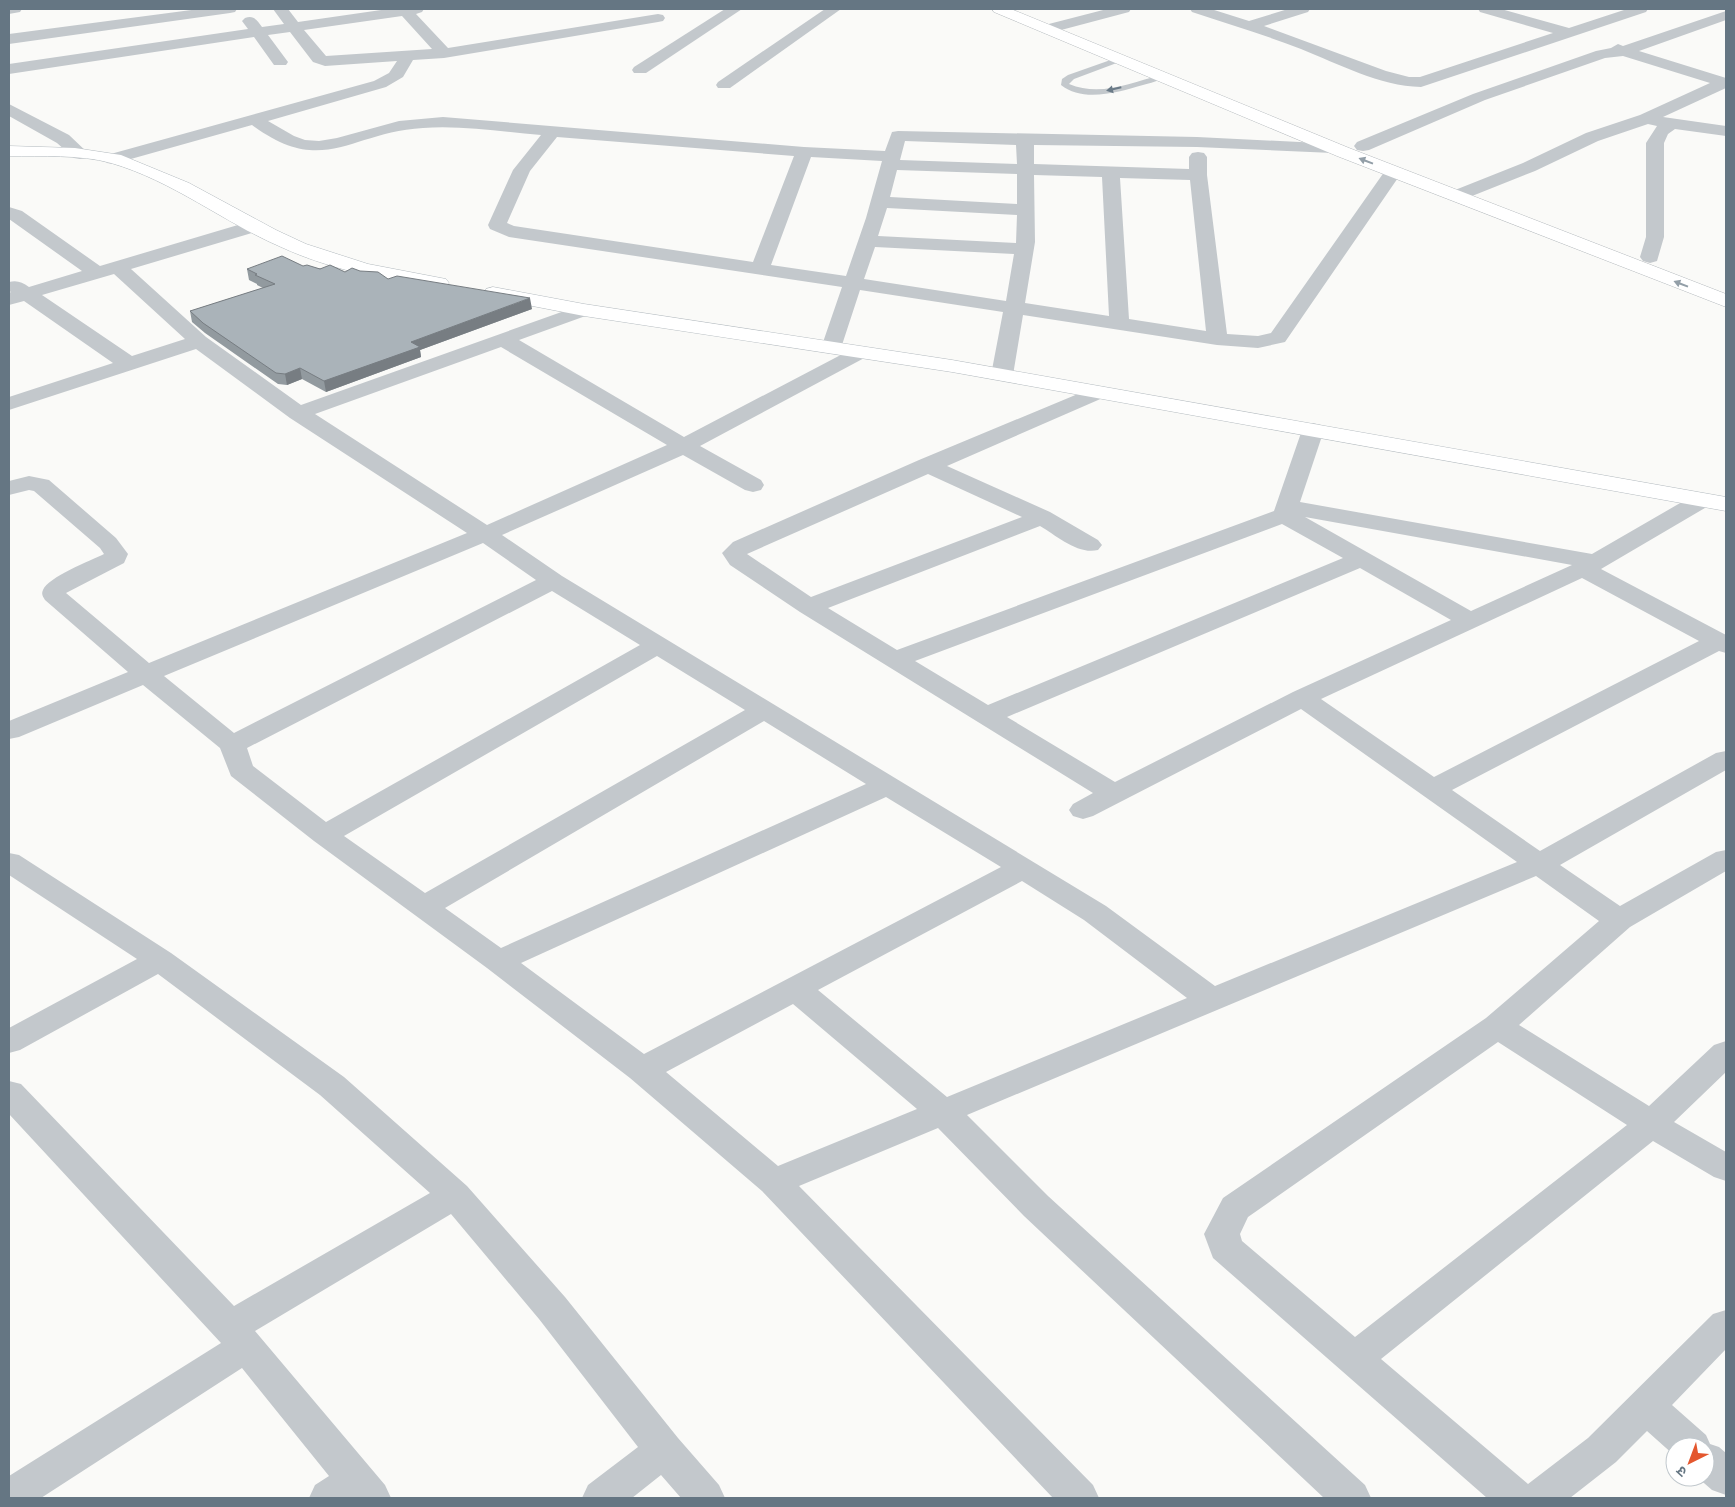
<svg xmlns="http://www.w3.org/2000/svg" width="1735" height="1507" font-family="'Source Sans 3','Noto Sans Devanagari',sans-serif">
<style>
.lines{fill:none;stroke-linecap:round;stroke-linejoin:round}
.secondary-casing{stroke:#b3babf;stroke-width:1}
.primary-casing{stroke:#b5babe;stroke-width:1}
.service{fill:#c3c8cc;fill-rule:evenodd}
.minor{fill:#c3c8cc;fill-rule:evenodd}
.secondary{fill:#fff;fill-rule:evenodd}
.primary{fill:#fff;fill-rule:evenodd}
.wall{fill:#929a9f}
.shaded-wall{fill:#777d82}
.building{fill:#aab3b9;stroke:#777d82}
.oneway{fill:#6a7a87}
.oneway2{fill:#939fa8}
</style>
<rect width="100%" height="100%" fill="#fafaf8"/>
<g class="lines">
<!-- secondary casing -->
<g class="secondary-casing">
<g id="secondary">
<path d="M9 146 75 148 121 155 189 183 276 230 306 244 368 264 446 279 449 283 446 287 439 289C386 280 331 270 281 247 223 222 173 181 111 163 79 154 42 157 9 156Z"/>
<polygon points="493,287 584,304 952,360 1726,497 1726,511 952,372 584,316 486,297 483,293 486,289"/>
</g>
</g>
<!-- primary casing -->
<g class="primary-casing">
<polygon id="primary" points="992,9 1011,9 1349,148 1726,294 1726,307 1337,156 994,12"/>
</g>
<!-- service -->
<path class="service" d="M1119 57H1122V61L1074 79 1069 84C1100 97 1130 83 1161 75L1165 77C1159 81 1150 83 1143 85 1119 92 1083 103 1061 85L1062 79 1068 75Z"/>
<!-- minor -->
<g class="minor">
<polygon points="9,9 22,9 20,12 9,14"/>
<polygon points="199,9 237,9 235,12 230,13 9,44 9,34"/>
<path d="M273 9H288L298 22 388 9H424L422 12 416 14 448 48 658 14 663 15 665 18 663 21 658 22 444 58 413 60 403 77 386 87 268 121 294 136 305 140 319 141 337 138 399 121 443 117 804 147 885 151 892 132 898 131 1197 137 1339 144 1342 148 1339 152 1333 153 1197 147 1034 145V164L1189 169V157L1192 153 1198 152 1204 153 1207 157V175L1227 334 1258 336 1271 333 1387 168 1393 167 1399 168 1402 172 1285 342 1258 348 1217 345 1023 315 1013 375 1009 379 1002 381 995 379 991 375 1003 312 860 290 841 348 838 352 831 354 824 352 821 348 842 287 509 237 490 229 488 225 513 170 541 135C502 132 461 125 423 128 350 132 324 178 252 125L113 164 107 163 104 159 107 155 374 81 389 73 397 61 325 66 313 62 290 32 268 35 288 62 286 65H274L254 37 9 74V64L248 29 242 21 245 18C254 15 257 20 262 27L284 24ZM402 16 432 49 326 56 304 30ZM557 137 794 156 753 262 514 226 507 223 530 171ZM905 141 1016 145 1017 164 900 160ZM811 157 882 161 866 218 846 276 771 265ZM897 170 1017 174V204L890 197ZM1034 175 1102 177 1109 316 1025 303 1035 242ZM1120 178 1190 180 1206 331 1129 319ZM887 208 1017 215 1016 243 878 236ZM875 247 1014 254 1006 301 864 279Z"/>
<polygon points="725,9 742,9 646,73 634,73 632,70 634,67"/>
<polygon points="825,9 841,9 730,88 718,88 716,85 718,82"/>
<polygon points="1107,9 1131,9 1129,12 1046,34 1041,32 1038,29 1041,26"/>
<path d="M1190 9H1211L1249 21 1288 9H1310L1308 12 1264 26 1386 71 1409 77H1420L1553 33 1480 12 1478 9H1501L1569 28 1627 9H1648L1646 12 1421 87C1379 86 1339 64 1301 49 1265 35 1228 24 1192 12Z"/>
<polygon points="1726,11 1726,20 1639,51 1726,78 1726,88 1663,117 1726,126 1726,136 1675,129 1668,134 1664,143 1664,237 1657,261 1650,263 1643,261 1640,257 1646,237 1646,143 1657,126 1648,124 1598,141 1535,171 1462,200 1456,201 1450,200 1447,196 1450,192 1523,163 1586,133 1640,115 1710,83 1623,56 1605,58 1485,100 1369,150 1363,151 1357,150 1354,146 1357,142 1473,94 1596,51 1611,48 1618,44 1623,46"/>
<polygon points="9,104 69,135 89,154 86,158 80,159 74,158 57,143 9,116"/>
<path d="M9 207 22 211 100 266 248 222 255 220 262 222 264 226 262 230 131 269 206 337 301 405 584 304 591 306 594 310 591 314 519 340 684 437 854 348 861 346 868 348 871 352 868 356 700 446 761 480 764 485 761 490 753 492 745 490 683 455 502 535 562 576 1106 906 1215 986 1517 862 1301 709 1093 816 1083 819 1073 816 1069 810 1073 804 1093 793 800 612 730 565 722 553 733 542 919 460 1097 386 1105 387 1108 392 1105 397 947 466 1050 512 1098 540 1102 545 1098 550C1078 555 1057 536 1040 526L828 608 897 650 1274 511 1302 430 1305 425 1313 423 1321 425 1324 430 1300 502 1592 554 1694 495 1702 493 1710 495 1714 500 1710 505 1601 569 1726 635V653L1719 651 1452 790 1540 851 1716 753 1726 751V770L1560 865 1620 906 1716 852 1726 850V871L1630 927 1519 1025 1649 1106 1714 1045 1726 1041V1072L1674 1122 1726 1152V1181L1714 1177 1653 1141 1381 1359 1528 1484 1588 1438 1713 1314 1726 1310V1349L1672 1405 1706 1435 1710 1444 1719 1447 1726 1453V1495L1712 1490 1697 1477H1705V1447H1675V1456L1647 1431 1616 1462 1570 1498H1487L1213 1258 1204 1234 1223 1198 1486 1018 1599 921 1536 876 967 1115 1048 1196 1365 1485 1371 1498H1324L1024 1216 938 1128 799 1186 1093 1485 1099 1498H1053L762 1191 630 1078 487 968 314 841 231 776 220 748 143 685 19 737 9 739V721L128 672 45 600C43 597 41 594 43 590 48 577 90 561 104 554L100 548 34 491 29 490 9 495V481L29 476 49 480 116 538 128 554 124 563 66 593 149 663 467 533 290 418 196 349 9 410V397L113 363 24 301 9 305V293L11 292 9 291V282C17 280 22 282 29 287L82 271 9 219ZM114 274 185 339 132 356 42 295ZM501 347 667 445 487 525 315 414ZM928 474 1022 517 811 597 747 554ZM1305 517 1572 565 1471 611ZM1282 524 1343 558 988 705 915 661ZM483 543 536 580 234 733 164 676ZM1360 568 1451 620 1293 692 1115 782 1007 717ZM1582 578 1699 641 1434 777 1321 699ZM552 591 640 645 326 822 253 766 247 748ZM657 656 745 710 425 893 344 836ZM764 721 866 784 501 948 445 908ZM886 797 1001 867 644 1054 521 963ZM1022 881 1084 920 1187 998 947 1097 818 990ZM793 1004 917 1109 778 1166 666 1072ZM1498 1042 1627 1125 1355 1337 1242 1241 1240 1234 1248 1217Z"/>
<polygon points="9,853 19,855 171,953 344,1077 467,1186 565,1297 678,1438 719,1485 725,1498 681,1498 661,1475 632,1498 582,1498 588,1485 638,1447 539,1319 451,1214 255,1331 385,1485 391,1498 309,1498 315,1485 329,1476 242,1368 41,1498 9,1498 9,1476 221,1343 9,1114 9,1081 21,1084 234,1306 430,1193 320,1095 158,974 20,1050 9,1053 9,1028 137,959 9,875"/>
</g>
<!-- secondary -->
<use href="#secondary" class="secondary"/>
<!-- primary -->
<use href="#primary" class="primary"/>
</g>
<!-- wall -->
<polygon class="wall" points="303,266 345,272 360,271 388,279 532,309 420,350 421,357 326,392 302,379 287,385 278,384 205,333 192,322 190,311 263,288 257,285 257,284 249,280 247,269"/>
<!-- shaded-wall -->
<g class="shaded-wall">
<polygon points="530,298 532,309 420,350 421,357 326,392 324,381 411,342"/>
<polygon points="300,368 302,379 287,385 285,374"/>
</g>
<!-- building -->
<polygon class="building" points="282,256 303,266 307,265 320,269 330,265 345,272 352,268 360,271 378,272 388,279 397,276 530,298 411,342 420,347 324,381 300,368 285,374 276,373 203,323 190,311 275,284 255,275 257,274 247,269"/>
<!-- one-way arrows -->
<defs><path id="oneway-solid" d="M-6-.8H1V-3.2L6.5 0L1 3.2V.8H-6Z" transform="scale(1.25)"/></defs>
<use class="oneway" href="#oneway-solid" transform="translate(1114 89) rotate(167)"/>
<g class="oneway2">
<use href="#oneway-solid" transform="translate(1366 161) rotate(-159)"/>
<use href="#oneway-solid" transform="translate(1681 284) rotate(-159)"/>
</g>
<!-- border -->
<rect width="1735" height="1507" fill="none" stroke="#657683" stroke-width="20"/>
<!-- north arrow -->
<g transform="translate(1690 1462) rotate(222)"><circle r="24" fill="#ffffff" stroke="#c1c8cd"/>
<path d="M0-4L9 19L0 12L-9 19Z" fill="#e4572e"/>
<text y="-8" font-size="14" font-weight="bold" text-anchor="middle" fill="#657683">उ</text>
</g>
</svg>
